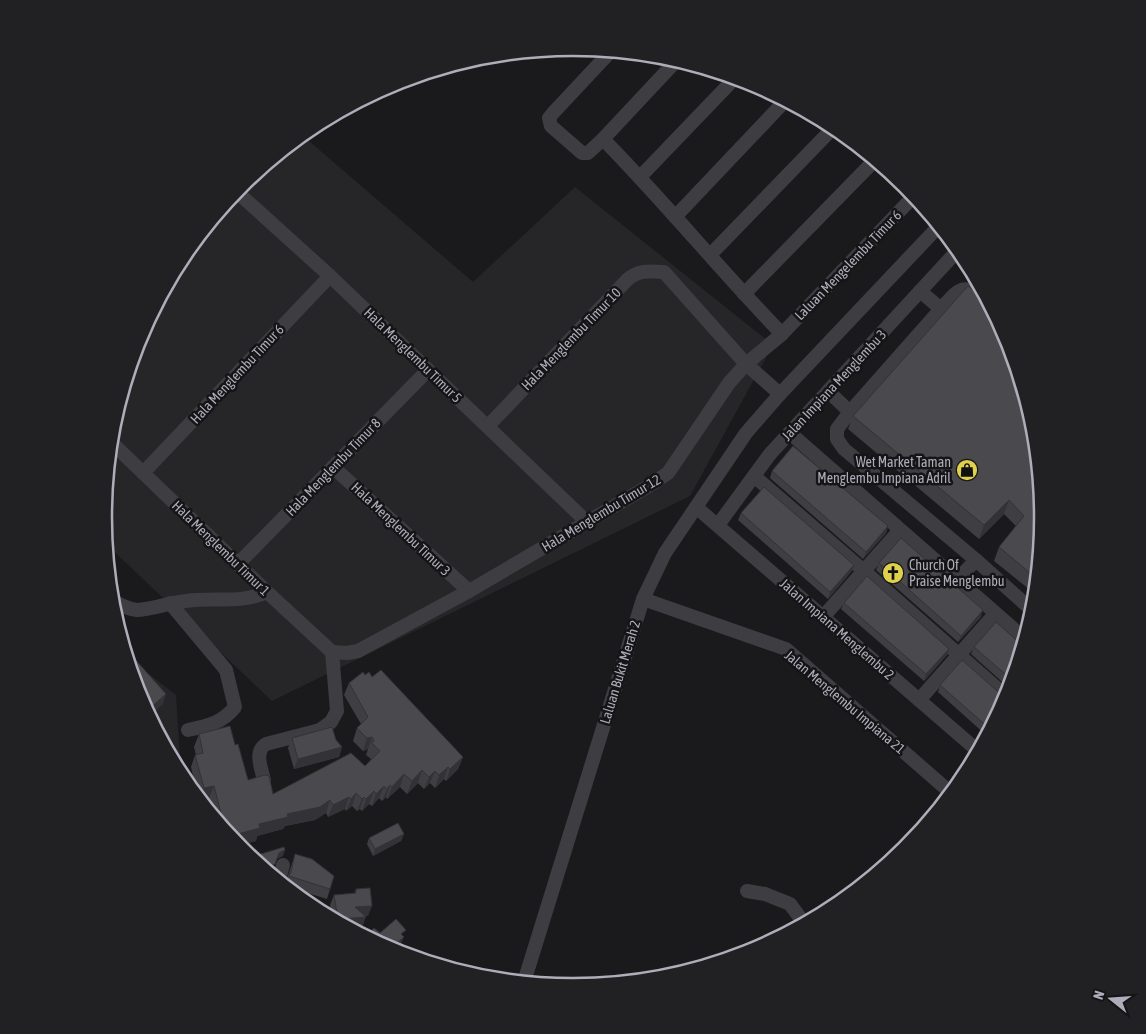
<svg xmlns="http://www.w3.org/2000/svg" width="1146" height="1034" font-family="'Asap Condensed',sans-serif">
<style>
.built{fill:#262628}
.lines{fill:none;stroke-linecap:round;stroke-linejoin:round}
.minor{stroke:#3d3d42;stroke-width:14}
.wall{fill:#3f3f43}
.shaded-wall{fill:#333337}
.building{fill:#49494e;stroke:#333337}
.labels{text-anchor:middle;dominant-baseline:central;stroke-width:5;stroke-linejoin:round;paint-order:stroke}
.street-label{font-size:14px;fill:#aeaeba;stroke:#151517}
.poi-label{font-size:14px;fill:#aeaeba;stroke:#151517;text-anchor:end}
.rim{fill:none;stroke:#aeaeba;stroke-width:2.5}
</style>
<rect width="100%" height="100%" fill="#1a1a1c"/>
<!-- built -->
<g class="built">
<polygon points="302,135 473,282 575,187 773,345 690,496 272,701 106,544 104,517 113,425 139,337 183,256 241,185"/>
<polygon points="128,658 176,695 181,774 139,696"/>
</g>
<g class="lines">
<!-- minor -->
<g class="minor">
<path d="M611 51 553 113 549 118 551 126 582 153H588L603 139C665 202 720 270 782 334"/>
<polyline points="477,58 487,56"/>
<polyline points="603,139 677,60"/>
<polyline points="859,147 874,161"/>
<polyline points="640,177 735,78"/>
<polyline points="236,191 330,276 587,522"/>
<polyline points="675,217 785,101"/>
<polyline points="710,255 834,127"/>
<polyline points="744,294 875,160"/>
<path d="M941 309C961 286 964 282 988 303"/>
<polyline points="828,391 850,412 837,429 837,439 844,449 976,560 957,580"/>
<polyline points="850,412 941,309 920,291"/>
<path d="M488 426 627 280C638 270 649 271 664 272L746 364 780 394"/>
<polyline points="790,433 1024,638"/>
<polyline points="111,442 267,592 332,652"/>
<polyline points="333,467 469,591"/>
<polyline points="143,473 330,276"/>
<polyline points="754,476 864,571 1007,697"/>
<polyline points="696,507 978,751"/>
<polyline points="718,525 770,454 958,250"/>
<polyline points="976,560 1033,611"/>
<polyline points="238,564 428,370"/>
<polyline points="643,599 786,649 951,793"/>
<path d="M112 600C120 605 127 609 137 610 150 610 172 602 186 601 213 597 242 604 267 592"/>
<path d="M170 603 226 670 235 707C222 723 208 726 188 730"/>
<polyline points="823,617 900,530"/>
<polyline points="332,652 347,653 358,651 469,591 647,487 668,473 729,383 746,364 782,334 914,196"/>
<polyline points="919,700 995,614"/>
<path d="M264 780C261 767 254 752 266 744L320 730 331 722 337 711 332 652"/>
<polyline points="279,880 283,865"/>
<polyline points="747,891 765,894 790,904 804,923"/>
<polyline points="524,982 643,599 665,553 746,433 780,394 939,226"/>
</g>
</g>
<!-- wall -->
<g class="wall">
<polygon points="853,416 1042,517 1035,594 994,561 999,547 1016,526 1004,514 979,539 848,429"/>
<polygon points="772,471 888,526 886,533 863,559 770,478"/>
<polygon points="741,513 854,565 851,572 828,599 738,520"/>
<polygon points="879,563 981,617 958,642 876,570"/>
<polygon points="844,603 949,649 947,655 924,681 841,609"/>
<polygon points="1022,645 1009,688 971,654 974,647"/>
<polygon points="365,675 372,677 463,757 458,769 446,781 444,779 435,788 430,783 424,789 418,783 407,794 400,787 387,799 386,797 382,801 379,798 372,806 369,804 362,811 360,809 357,811 352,806 346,811 345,809 328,817 326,813 315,820 285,826 283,829 257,836 256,841 238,845 214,816 209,798 201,800 198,797 191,767 195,755 196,755 194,747 199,734 235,745 248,780 273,794 365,766 371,759 366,755 368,749 363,751 353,741 357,728 361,724 344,695 349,683"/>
<polygon points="940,685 1004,697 1006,698 986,735 938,692"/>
<polygon points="292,738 336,740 342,747 339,757 294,769 288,748"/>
<polygon points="404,834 401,841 373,856 367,844 369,838"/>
<polygon points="295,854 330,889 327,899 288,887 285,885"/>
<polygon points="356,889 368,916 366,916 362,927 350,928 332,918 330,905 334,895 354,894"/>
<polygon points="380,933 403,936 401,944 393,951 367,937 367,936"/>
</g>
<!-- shaded-wall -->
<g class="shaded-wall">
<polygon points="1009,500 1004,514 979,539 984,525"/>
<polygon points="888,526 886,533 863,559 866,552"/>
<polygon points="854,565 851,572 828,599 830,592"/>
<polygon points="983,610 981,617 958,642 961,636"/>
<polygon points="949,649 947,655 924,681 926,674"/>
<polygon points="166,694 163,704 150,716 147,711"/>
<polygon points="372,737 368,749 363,751 367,738"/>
<polygon points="342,747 339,757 294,769 298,759"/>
<polygon points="463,757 458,769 446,781 450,769"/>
<polygon points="448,767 444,779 435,788 439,775"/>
<polygon points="422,770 418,783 407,794 412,781"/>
<polygon points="435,771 430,783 424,789 429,777"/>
<polygon points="404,774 400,787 387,799 392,787"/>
<polygon points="390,785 386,797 382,801 387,789"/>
<polygon points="214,786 209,798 201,800 200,799 204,788"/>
<polygon points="384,786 379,798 372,806 376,794"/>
<polygon points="374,791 369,804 362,811 366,799"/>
<polygon points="356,793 352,806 346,811 351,799"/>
<polygon points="349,797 345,809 328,817 333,805"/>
<polygon points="364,797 360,809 357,811 362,799"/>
<polygon points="330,800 326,813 315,820 285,826 283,829 257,836 256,841 238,845 230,836 259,824 287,814"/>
<polygon points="404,834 401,841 373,856 375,849"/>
<polygon points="285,850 283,856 277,859 279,853"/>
<polygon points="275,864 272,870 269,872 264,868"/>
<polygon points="372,906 368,916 352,917 355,907"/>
<polygon points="366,917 362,927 350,928 337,921 338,919"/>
<polygon points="404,937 401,944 393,951 392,950 393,946"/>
</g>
<!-- building -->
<g class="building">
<polygon points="968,286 988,302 1007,338 1034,426 1042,517 1036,578 999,547 1024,516 1009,500 984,525 853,416"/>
<polygon points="793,446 888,526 866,552 772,471"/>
<polygon points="764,487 854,565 830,592 741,513"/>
<polygon points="901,538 983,610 961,636 879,563"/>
<polygon points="867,576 949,649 926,674 844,603"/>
<polygon points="996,622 1022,645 1012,680 974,647"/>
<polygon points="125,648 166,694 147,711 139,696"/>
<polygon points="962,660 1004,697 1006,698 990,729 940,685"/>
<polygon points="381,670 463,757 450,769 448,767 439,775 435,771 429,777 422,770 412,781 404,774 392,787 390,785 387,789 384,786 376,794 374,791 366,799 364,797 362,799 356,793 351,799 349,797 333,805 330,800 320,807 287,814 288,817 259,824 260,828 230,836 225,829 214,786 204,788 195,755 203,753 199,734 230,726 235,745 238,744 248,780 265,775 269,776 273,794 351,753 365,766 380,751 371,742 374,741 372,737 367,738 357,728 368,717 349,683 363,672 365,675 369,672 372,677"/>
<polygon points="332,727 336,740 342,747 298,759 292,738"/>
<polygon points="398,823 404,834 375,849 369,838"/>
<polygon points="284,847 285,850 279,853 275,864 264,868 251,857"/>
<polygon points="295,854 312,859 334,876 330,889 289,876 291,872"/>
<polygon points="370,888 372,906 355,907 366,917 338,919 334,895 356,893 356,889"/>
<polygon points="396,919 406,930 401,934 404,937 393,946 388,940 383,945 371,939 367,936 374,928 380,933"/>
</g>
<!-- icons -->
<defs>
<g id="shop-disc" transform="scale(1.125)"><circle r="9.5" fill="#dfd04e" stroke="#151517"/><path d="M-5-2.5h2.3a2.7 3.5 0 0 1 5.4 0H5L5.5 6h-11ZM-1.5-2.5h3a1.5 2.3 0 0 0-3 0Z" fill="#111"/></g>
<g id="church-disc" transform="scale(1.125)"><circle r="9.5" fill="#dfd04e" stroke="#151517"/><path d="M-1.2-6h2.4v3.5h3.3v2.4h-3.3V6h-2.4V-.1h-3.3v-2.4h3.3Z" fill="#111"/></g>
</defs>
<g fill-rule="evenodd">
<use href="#shop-disc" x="967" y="470"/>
<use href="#church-disc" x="893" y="573"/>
</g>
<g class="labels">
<!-- street labels -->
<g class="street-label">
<text transform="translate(848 265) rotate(-46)">Laluan Mengelembu Timur 6</text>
<text transform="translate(571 339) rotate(-46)">Hala Menglembu Timur 10</text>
<text transform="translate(413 355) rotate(44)">Hala Menglembu Timur 5</text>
<text transform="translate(237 374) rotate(-47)">Hala Menglembu Timur 6</text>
<text transform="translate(834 385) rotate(-47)">Jalan Impiana Menglembu 3</text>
<text transform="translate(333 467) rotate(-46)">Hala Menglembu Timur 8</text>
<text transform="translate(601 513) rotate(-31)">Hala Menglembu Timur 12</text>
<text transform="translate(401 529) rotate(43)">Hala Menglembu Timur 3</text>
<text transform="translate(221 548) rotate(44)">Hala Menglembu Timur 1</text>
<text transform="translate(837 629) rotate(41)">Jalan Impiana Menglembu 2</text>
<text transform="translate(620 672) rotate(-73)">Laluan Bukit Merah 2</text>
<text transform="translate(845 702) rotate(40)">Jalan Menglembu Impiana 21</text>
</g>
<!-- poi labels -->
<g class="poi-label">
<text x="951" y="462">Wet Market Taman<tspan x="951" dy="16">Menglembu Impiana Adril</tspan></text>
<text x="909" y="565" text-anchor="start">Church Of<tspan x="909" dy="16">Praise Menglembu</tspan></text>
</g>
</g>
<!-- crop -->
<path d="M0 0H1146V1034H0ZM112 517a461 461 0 1 1 922 0a461 461 0 1 1-922 0Z" fill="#212124" fill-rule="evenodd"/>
<path class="rim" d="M112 517a461 461 0 1 1 922 0a461 461 0 1 1-922 0Z"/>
<!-- north arrow -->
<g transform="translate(1111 999) rotate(287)" stroke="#151517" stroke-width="4" paint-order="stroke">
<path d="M0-4L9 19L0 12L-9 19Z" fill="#aeaeba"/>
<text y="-8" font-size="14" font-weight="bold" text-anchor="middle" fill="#aeaeba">N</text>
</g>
</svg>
